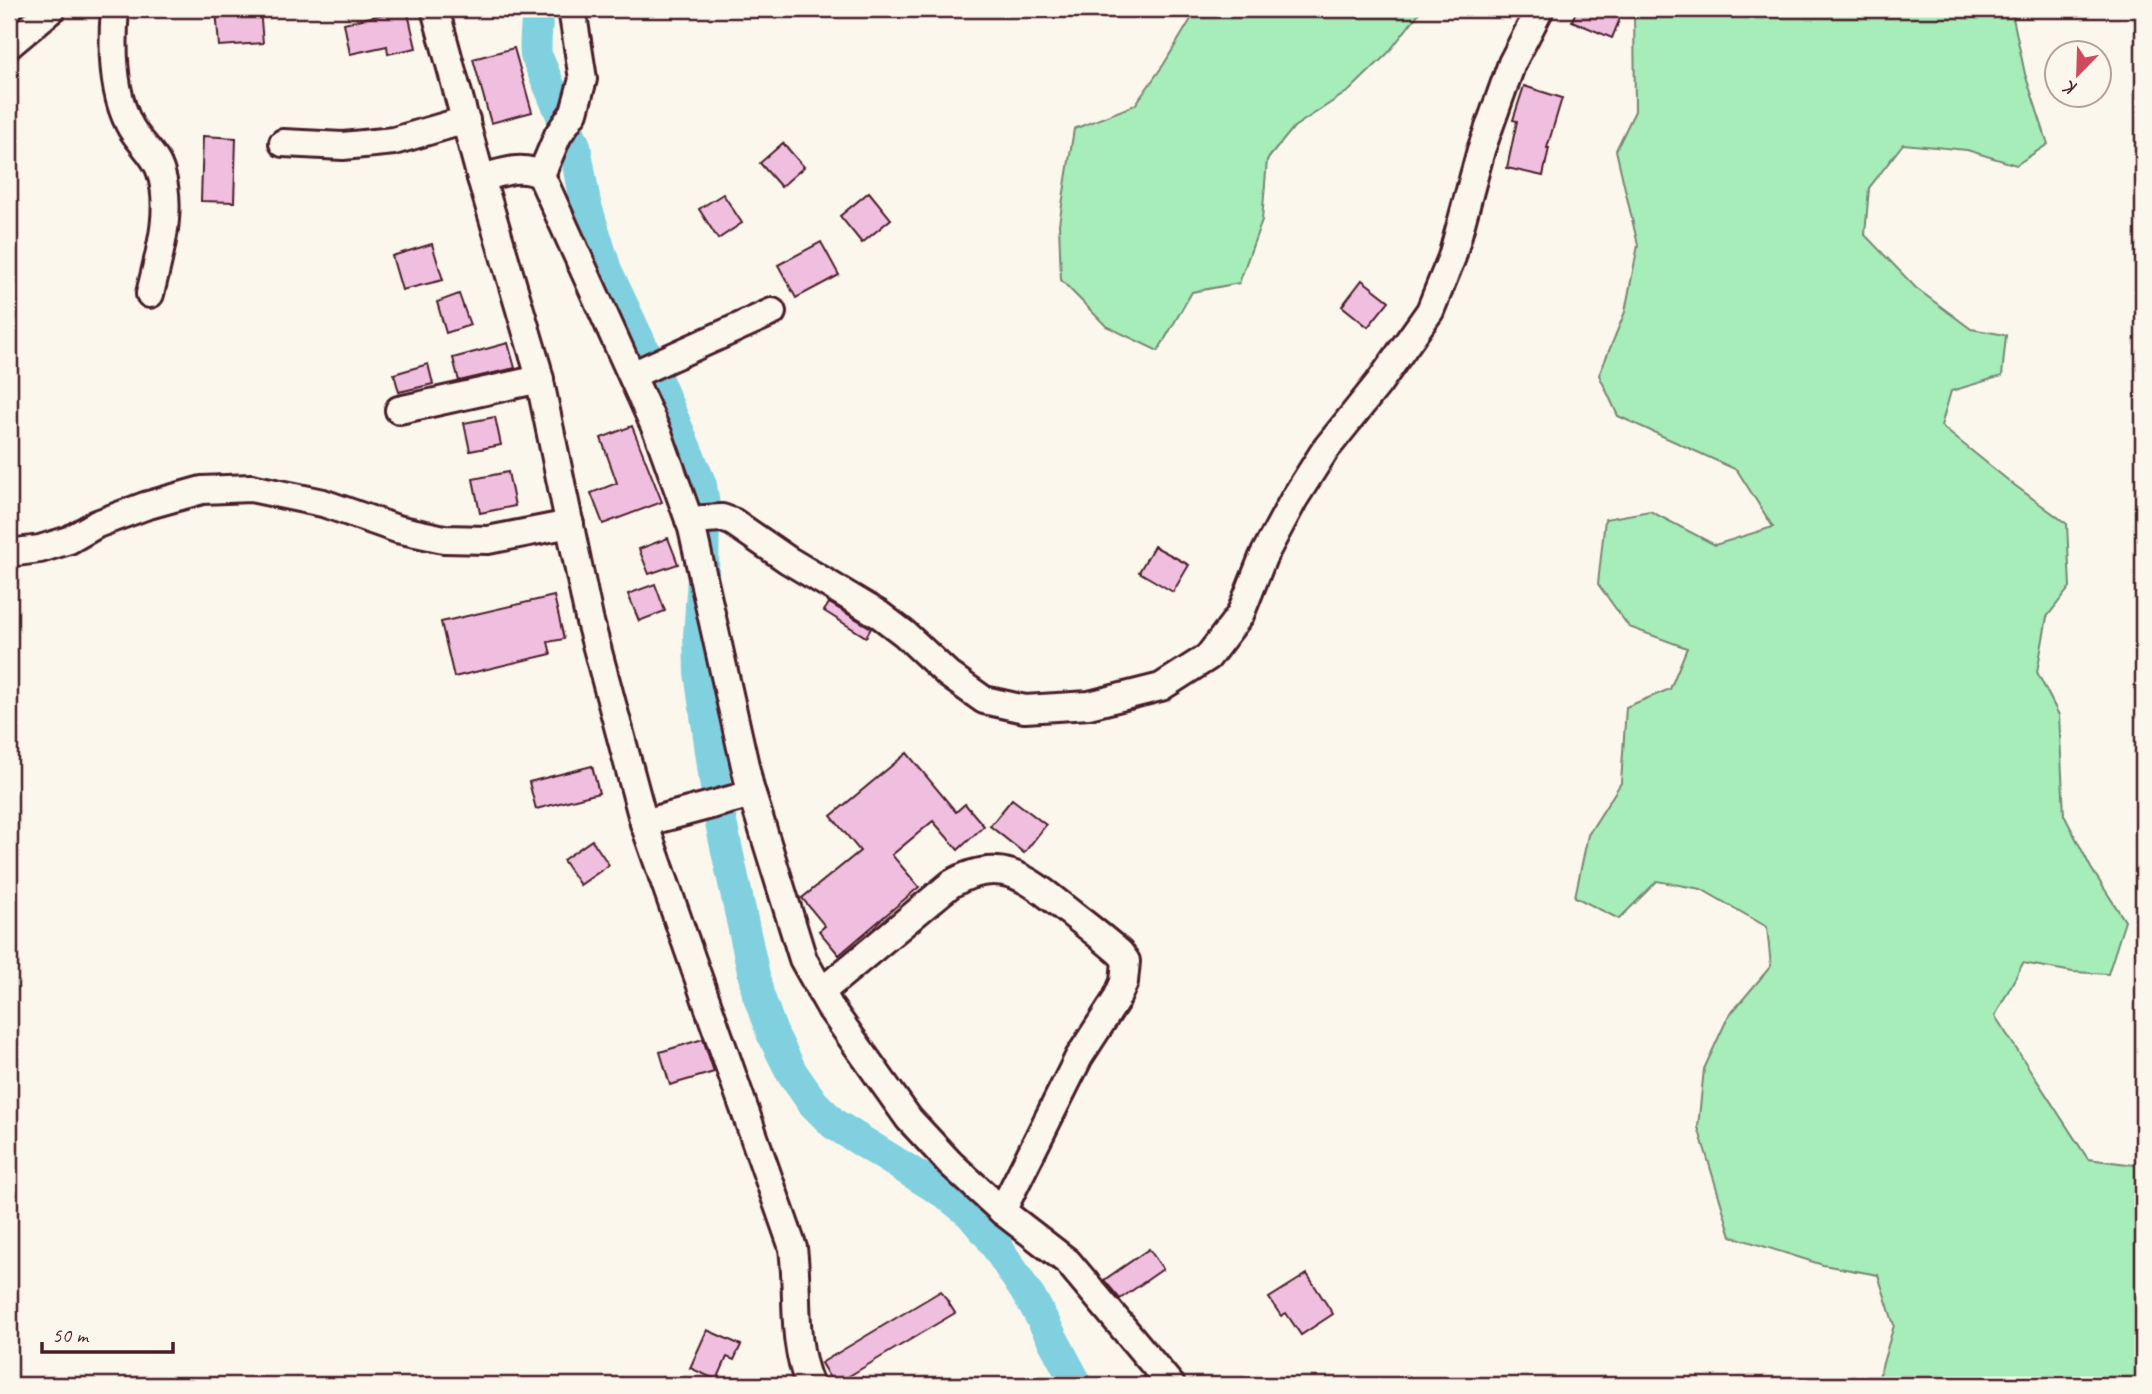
<svg xmlns="http://www.w3.org/2000/svg" width="2152" height="1394" font-family="Caveat,sans-serif">
<style>
.green{fill:#a7edb9;stroke:#788672;stroke-width:2}
.lines{fill:none;stroke-linecap:round;stroke-linejoin:round}
.river{stroke:#81d0df;stroke-width:32}
.building{fill:#f0bfdf;stroke:#4a1f2b;stroke-width:2}
.minor-casing{stroke:#4a1f2b;stroke-width:32}
.minor{stroke:#fbf7ec;stroke-width:26}
</style>
<rect width="100%" height="100%" fill="#fbf7ec"/>
<filter id="ink" filterUnits="userSpaceOnUse"><feTurbulence type="fractalNoise" baseFrequency=".0143" numOctaves="2"/><feDisplacementMap in="SourceGraphic" scale="14" xChannelSelector="R" yChannelSelector="G"/><feConvolveMatrix kernelMatrix="1 2 1 2 8 2 1 2 1" color-interpolation-filters="sRGB"/></filter>
<g filter="url(#ink)">
<!-- green -->
<g class="green">
<polygon points="1197,9 1422,9 1388,53 1350,90 1294,127 1267,160 1262,220 1239,283 1192,292 1158,351 1106,326 1061,280 1059,224 1074,129 1135,105 1164,64"/>
<polygon points="1634,9 1999,9 2012,13 2025,74 2048,144 2016,165 1967,150 1903,144 1869,188 1865,235 1916,288 1971,329 2006,335 2002,376 1951,391 1941,426 2009,481 2067,524 2070,587 2047,617 2037,672 2059,715 2064,815 2091,868 2125,921 2108,974 2073,972 2023,963 1995,1016 2088,1159 2143,1166 2143,1385 1875,1385 1878,1380 1894,1325 1878,1275 1823,1265 1731,1236 1698,1127 1704,1069 1728,1017 1771,966 1767,927 1701,889 1657,881 1619,919 1575,897 1588,835 1621,783 1626,707 1670,689 1687,648 1629,627 1598,584 1605,519 1650,511 1715,545 1773,527 1737,470 1618,416 1599,375 1625,312 1638,245 1616,150 1635,111"/>
</g>
<g class="lines">
<!-- river -->
<path class="river" d="M537 9C538 25 534 39 536 55L575 146 585 203 606 270 651 366 701 485 704 506 703 578 699 635 700 672 721 823 758 994 772 1033 792 1073 813 1103 834 1124 948 1195 971 1214 989 1235 1034 1304 1077 1385"/>
</g>
<!-- building -->
<g class="building">
<polygon points="216,9 260,9 263,43 219,46"/>
<polygon points="407,9 416,48 388,54 387,46 350,54 344,23"/>
<polygon points="1577,9 1624,9 1612,38 1572,21"/>
<polygon points="514,48 532,112 491,123 473,59"/>
<polygon points="1524,86 1562,98 1547,148 1549,148 1543,176 1507,168 1517,121 1513,120"/>
<polygon points="203,136 236,138 234,202 201,201"/>
<polygon points="783,143 804,167 781,187 760,163"/>
<polygon points="869,192 891,219 862,243 840,216"/>
<polygon points="723,194 742,223 718,239 699,209"/>
<polygon points="821,242 839,275 796,298 778,265"/>
<polygon points="432,244 443,280 402,290 392,256"/>
<polygon points="1362,280 1389,301 1368,327 1342,306"/>
<polygon points="459,294 470,325 446,333 437,302"/>
<polygon points="508,343 515,368 459,381 453,358"/>
<polygon points="428,364 433,384 399,392 394,374"/>
<polygon points="495,417 501,445 470,451 464,423"/>
<polygon points="632,426 662,502 603,524 591,493 617,483 601,438"/>
<polygon points="508,472 515,506 480,513 473,479"/>
<polygon points="668,538 678,564 649,574 639,549"/>
<polygon points="1154,546 1189,565 1173,592 1139,572"/>
<polygon points="655,584 665,611 639,621 628,594"/>
<polygon points="554,596 564,639 548,642 551,654 454,677 441,622"/>
<polygon points="829,603 871,628 866,637 824,611"/>
<polygon points="907,753 956,812 965,804 984,826 958,850 933,821 892,855 919,887 839,955 819,931 825,926 802,898 860,851 831,816"/>
<polygon points="592,766 599,793 536,809 529,782"/>
<polygon points="1012,799 1046,825 1024,853 990,826"/>
<polygon points="592,840 609,865 580,885 563,860"/>
<polygon points="703,1039 714,1072 670,1085 660,1052"/>
<polygon points="1149,1249 1163,1269 1120,1299 1104,1280"/>
<polygon points="1307,1274 1333,1314 1301,1335 1286,1313 1281,1316 1269,1298"/>
<polygon points="941,1291 955,1313 834,1385 821,1363"/>
<polygon points="707,1330 741,1345 734,1360 727,1357 717,1380 690,1368"/>
</g>
<g class="lines">
<!-- minor casing -->
<g class="minor-casing">
<g id="minor">
<path d="M115 9C112 45 112 91 129 124 137 141 156 154 161 173 173 212 159 255 150 294"/>
<path d="M435 9 481 178 537 367 589 618 644 823 793 1248C799 1295 791 1341 810 1385"/>
<polyline points="9,45 52,9"/>
<polyline points="283,143 343,146 394,141 466,120"/>
<polyline points="541,175 558,135 574,112 583,79 572,9"/>
<path d="M481 178C502 173 521 164 541 175L659 436 692 528 750 788 803 959 831 1009 909 1119 950 1163 1002 1211 1068 1262 1171 1385"/>
<polyline points="632,375 772,312"/>
<polyline points="399,410 540,379"/>
<polyline points="689,520 722,518 733,522 788,560 880,615 905,634 949,675 984,700 1025,709 1089,705 1161,687 1208,657 1240,615 1263,557 1294,499 1325,450 1378,384 1430,311 1452,257 1481,150 1512,63 1540,9"/>
<polyline points="9,553 40,549 69,540 97,524 145,506 202,490 251,488 323,503 397,529 444,539 488,540 570,524"/>
<polyline points="644,823 752,794"/>
<path d="M821 992 951 884C1001 854 1029 880 1068 911 1086 925 1103 938 1120 953L1126 961 1124 982 1116 1000 1079 1057 1002 1211"/>
</g>
</g>
<!-- minor -->
<use href="#minor" class="minor"/>
</g>
</g>
<!-- margin -->
<rect width="2152" height="1394" fill="none" stroke="#fbf7ec" stroke-width="35"/>
<rect x="18" y="18" width="2117" height="1359" fill="none" stroke="#4a1f2b" stroke-width="2.5" filter="url(#ink)"/>
<!-- north arrow -->
<g transform="translate(2078 74) rotate(203)"><circle r="33" fill="#fbf7ec" stroke="#b4a19f" stroke-width="2"/>
<path d="M0-5L12 26L0 18L-12 26Z" fill="#d1495b"/>
<text y="-10" font-size="19" font-weight="bold" text-anchor="middle" fill="#4a1f2b">K</text>
</g>
<!-- scale -->
<path d="M42 1342v10h131v-10" fill="none" stroke="#4a1f2b" stroke-width="3.5"/>
<text x="52" y="1342" font-size="21" fill="#4a1f2b" stroke="#fbf7ec" stroke-width="5" paint-order="stroke">50 m</text>
</svg>
